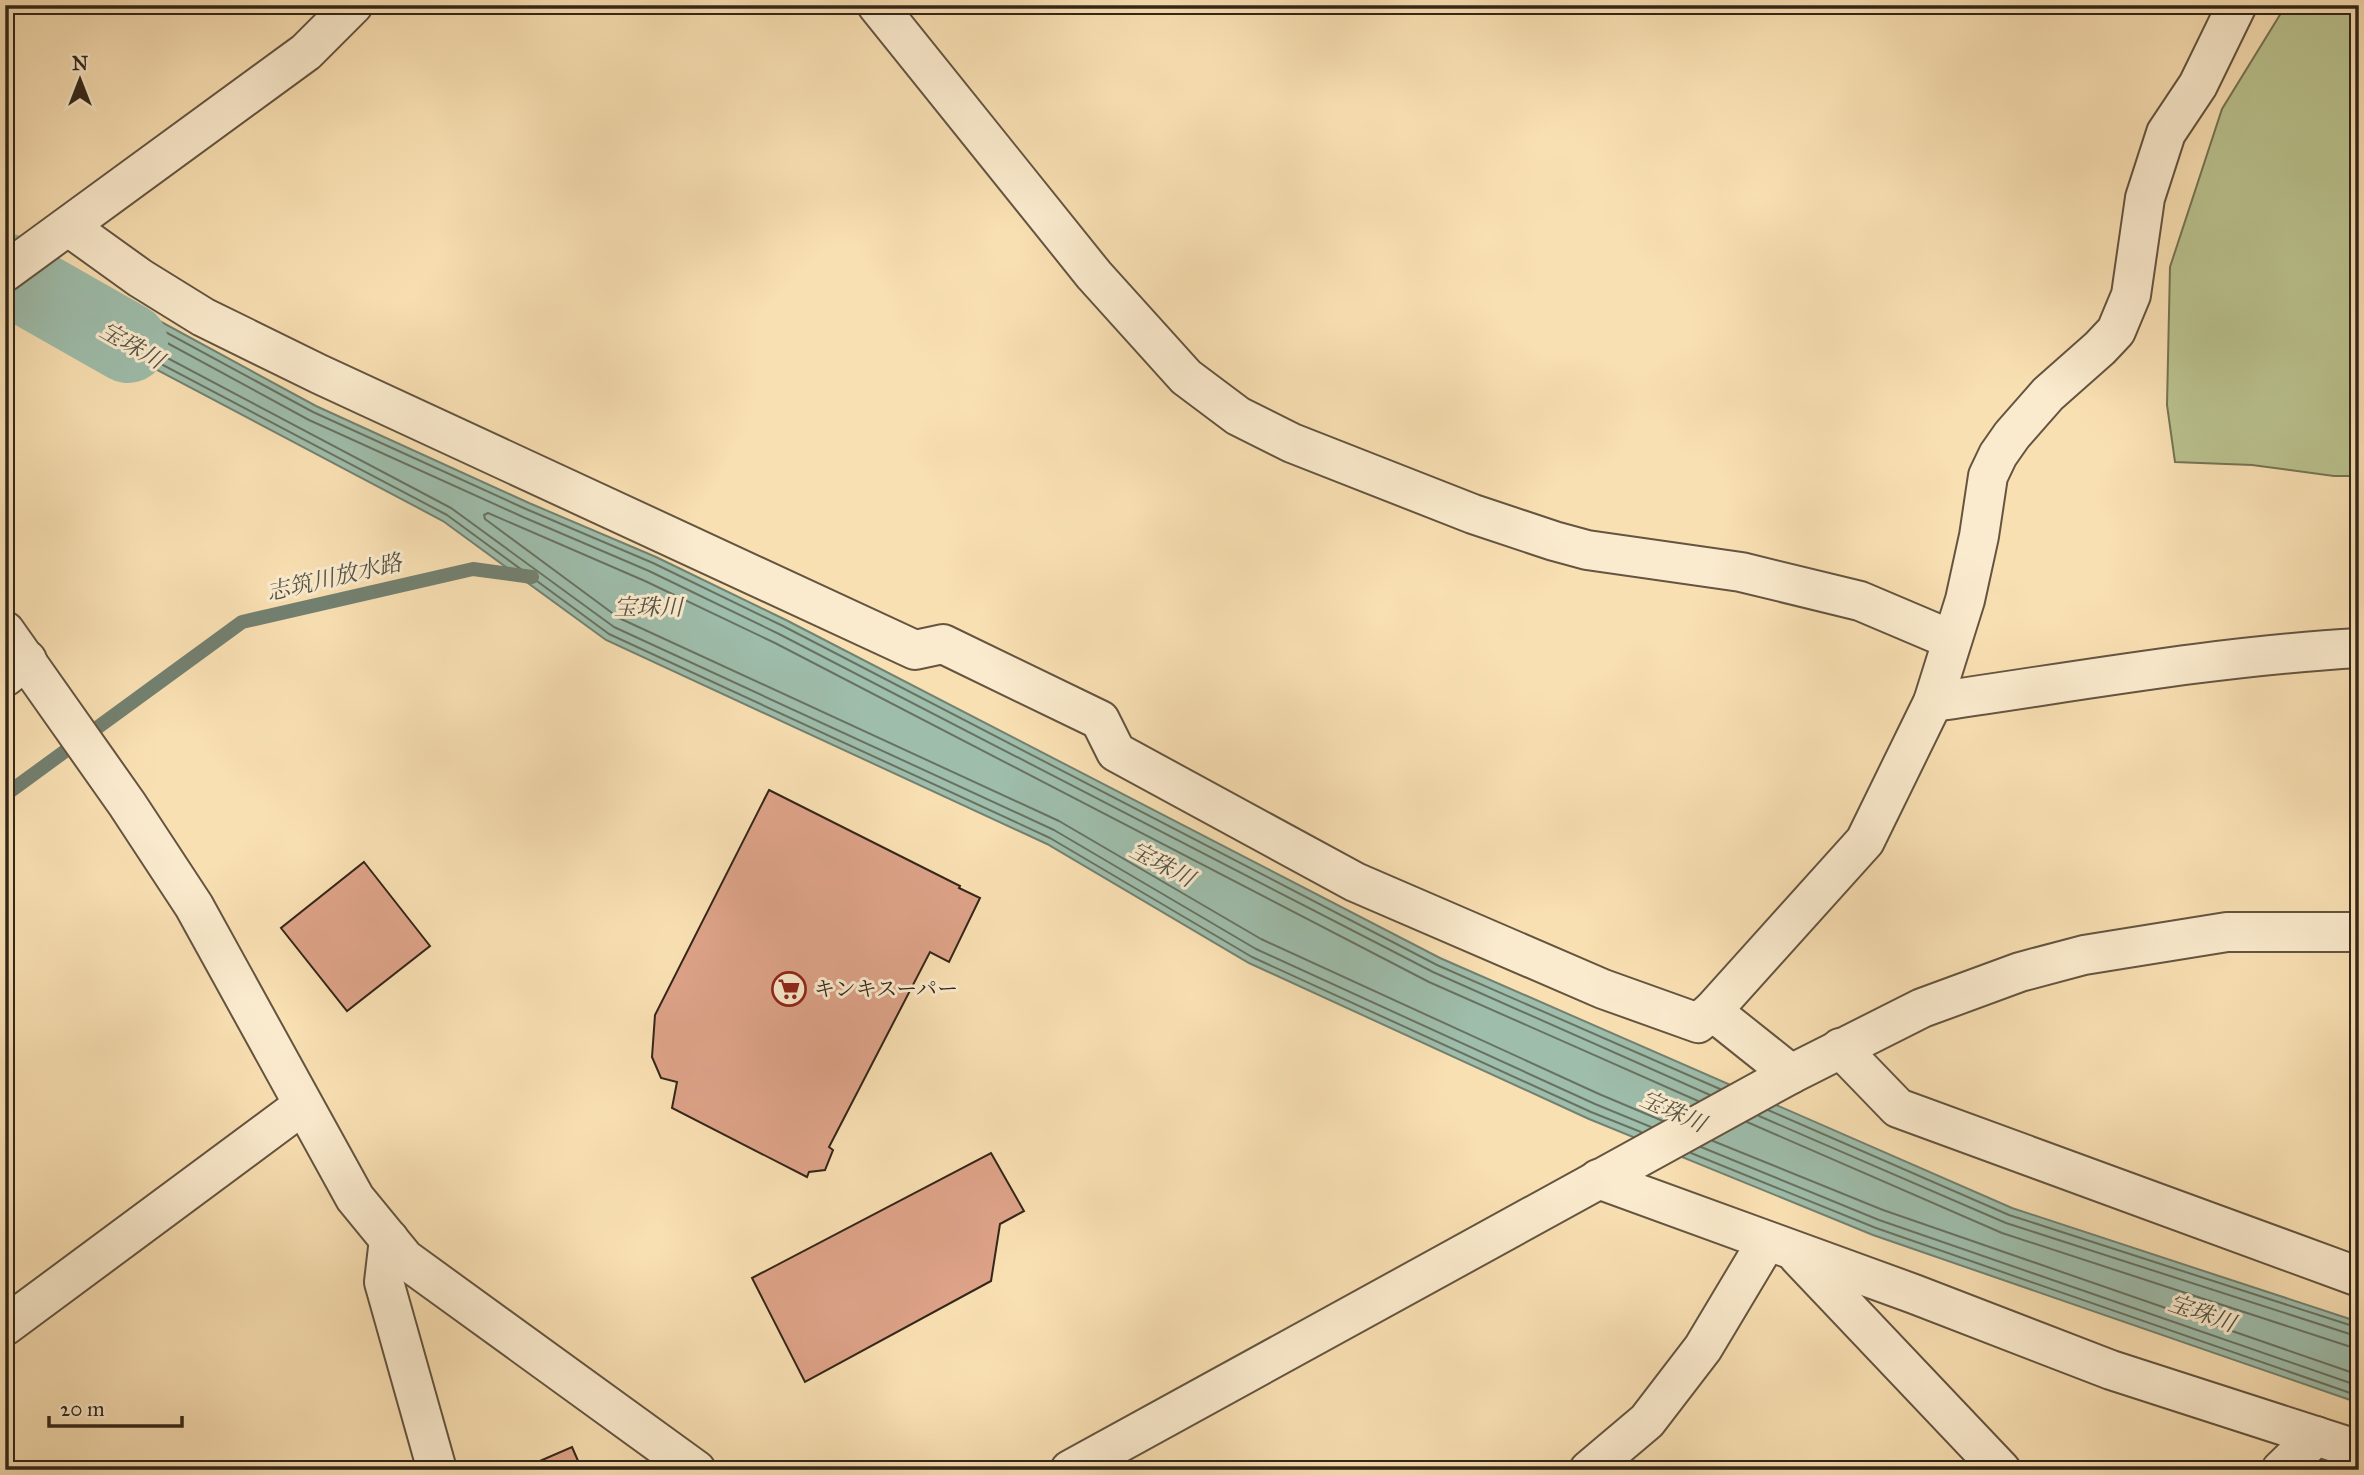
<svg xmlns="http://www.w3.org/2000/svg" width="2364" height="1475" font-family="'IM FELL Great Primer','Noto Serif JP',serif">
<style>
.green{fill:#bac38f;stroke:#767454;stroke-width:2}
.water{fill:#9ebdab;stroke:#738171;stroke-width:2}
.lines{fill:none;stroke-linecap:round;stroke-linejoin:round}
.shore{stroke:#687262;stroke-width:2}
.stream{stroke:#738171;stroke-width:14}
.river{stroke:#9ebdab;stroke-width:80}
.building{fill:#dea389;stroke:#332619;stroke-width:2}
.minor-casing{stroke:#645440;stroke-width:42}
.tertiary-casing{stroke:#645440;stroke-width:42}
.minor{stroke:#fbebce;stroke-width:38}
.tertiary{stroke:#fbebce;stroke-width:38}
.labels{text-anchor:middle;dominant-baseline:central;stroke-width:6;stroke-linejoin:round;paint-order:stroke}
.poi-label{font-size:21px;fill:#332619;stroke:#fbebce;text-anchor:start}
.water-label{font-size:23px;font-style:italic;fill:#535345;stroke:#fbebce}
</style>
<rect width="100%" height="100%" fill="#f9e0b3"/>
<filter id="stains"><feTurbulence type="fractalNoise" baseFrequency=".00286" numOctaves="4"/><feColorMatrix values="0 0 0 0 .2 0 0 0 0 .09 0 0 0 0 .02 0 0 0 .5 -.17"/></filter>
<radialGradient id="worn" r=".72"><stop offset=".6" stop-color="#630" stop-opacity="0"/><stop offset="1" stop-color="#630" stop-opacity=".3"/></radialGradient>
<!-- green -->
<polygon class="green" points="2286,5 2359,5 2359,476 2334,476 2252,465 2175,462 2167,405 2170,267 2222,109"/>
<!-- water -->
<polygon class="water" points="62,268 316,406 529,503 656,557 786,620 1440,958 2012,1208 2359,1322 2359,1403 1873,1235 1589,1119 1249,963 1047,844 606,640 443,521 17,296"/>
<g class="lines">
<!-- shore -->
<g class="shore">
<polyline points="1768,1110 2009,1215 2359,1328"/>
<polyline points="1759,1116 2006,1223 2359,1337"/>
<polyline points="1663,1121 1599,1094 1261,939 1059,821 619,618 485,519 484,515 488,513 645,581 775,643 1429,982 1698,1101"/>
<polyline points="1747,1122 2002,1233 2348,1346 2359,1348"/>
<polyline points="1651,1127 1595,1104 1256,949 1054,830 614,627 451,508 54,298 52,293 64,287 309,420 523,517 649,571 779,634 1433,972 1710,1095"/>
<polyline points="1641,1132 1591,1112 1252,957 1050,838 609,634 447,515 36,298 35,294 64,277 313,412 526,509 653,563 783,626 1437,965 1720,1089"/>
<polyline points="1713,1141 1883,1210 2359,1375"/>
<polyline points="1701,1147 1879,1220 2359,1386"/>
<polyline points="1691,1153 1876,1228 2359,1396"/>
</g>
<!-- stream -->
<polyline class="stream" points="5,795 242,622 473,569 532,577"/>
<!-- river -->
<polyline class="river" points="5,273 128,343"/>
</g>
<!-- building -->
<g class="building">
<polygon points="769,790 960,886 959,888 980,898 949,962 930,952 829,1147 833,1150 825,1170 809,1172 807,1177 672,1108 677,1082 661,1078 652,1057 655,1015"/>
<polygon points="364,862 430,946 347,1011 281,928"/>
<polygon points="991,1153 1024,1211 1000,1224 991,1281 805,1382 752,1278"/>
<polygon points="572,1447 582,1470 519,1470"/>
</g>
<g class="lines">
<!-- minor casing -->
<g class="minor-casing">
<g id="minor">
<polyline points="877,5 1094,275 1186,377 1238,416 1292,443 1473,514 1554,541 1587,550 1741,572 1860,601 1952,640"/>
<polyline points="69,227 140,278 203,317 319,374 915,650 943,644 1100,720 1116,752 1355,882 1603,989 1698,1023 1712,1011"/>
<polyline points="5,272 306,52 353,5"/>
<polyline points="5,677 27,660"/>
<path d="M1933 702C2074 682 2216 656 2359 648"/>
<polyline points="1840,1048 1898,1108 2359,1277"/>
<polyline points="1791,1074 1712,1011 1865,841 1933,702 1965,600 1979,536 1988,476 1998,455 2012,435 2048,394 2100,348 2116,331 2131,295 2145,198 2166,133 2198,85 2237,5"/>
<polyline points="1598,1179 1914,1294 2111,1370 2359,1450"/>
<polyline points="389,1239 384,1282 437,1470"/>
<polyline points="1798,1256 2001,1470"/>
<polyline points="5,1326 303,1105"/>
<polyline points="1589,1470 1647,1421 1703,1348 1767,1241"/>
<polyline points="2281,1470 2316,1436"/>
</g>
</g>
<!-- tertiary casing -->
<g class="tertiary-casing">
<g id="tertiary">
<polyline points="5,631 127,804 194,906 355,1198 405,1259 696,1470"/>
<polyline points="1070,1470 1791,1074 1922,1008 2020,972 2084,955 2227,932 2359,932"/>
</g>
</g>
<!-- minor -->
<use href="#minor" class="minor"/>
<!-- tertiary -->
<use href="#tertiary" class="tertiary"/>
</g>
<!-- icons -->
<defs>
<g id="supermarket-ring" transform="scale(1.75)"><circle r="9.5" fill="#fbebce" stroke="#8f2418" stroke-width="1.5"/><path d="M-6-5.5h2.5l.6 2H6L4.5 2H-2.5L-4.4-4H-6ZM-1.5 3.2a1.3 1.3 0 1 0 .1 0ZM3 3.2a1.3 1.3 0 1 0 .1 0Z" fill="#8f2418"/></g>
</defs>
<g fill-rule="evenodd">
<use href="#supermarket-ring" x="789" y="989"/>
</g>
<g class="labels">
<!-- poi labels -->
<g class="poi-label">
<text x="814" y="989">キンキスーパー</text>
</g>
<!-- water labels -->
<g class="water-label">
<text transform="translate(132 345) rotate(30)">宝珠川</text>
<text transform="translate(334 577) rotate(-13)">志筑川放水路</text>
<text x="648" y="607">宝珠川</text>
<text transform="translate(1162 864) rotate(28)">宝珠川</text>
<text transform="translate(1673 1111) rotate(24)">宝珠川</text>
<text transform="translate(2202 1313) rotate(19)">宝珠川</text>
</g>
</g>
<!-- margin -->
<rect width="2364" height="1475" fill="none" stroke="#f9e0b3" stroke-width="28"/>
<rect x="7" y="7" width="2350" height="1461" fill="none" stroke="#332619" stroke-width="3.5"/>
<rect x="14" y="14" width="2336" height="1447" fill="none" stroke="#332619" stroke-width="2"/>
<!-- north arrow -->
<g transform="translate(80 80)" stroke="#fbebce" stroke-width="5" paint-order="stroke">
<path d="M0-5L12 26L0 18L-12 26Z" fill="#332619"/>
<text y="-10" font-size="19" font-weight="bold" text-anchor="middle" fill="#332619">N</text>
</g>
<!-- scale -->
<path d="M49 1416v10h133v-10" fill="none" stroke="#332619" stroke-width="3.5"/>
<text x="60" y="1416" font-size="21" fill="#332619" stroke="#fbebce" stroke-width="5" paint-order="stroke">20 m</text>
<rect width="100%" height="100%" filter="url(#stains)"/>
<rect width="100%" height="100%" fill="url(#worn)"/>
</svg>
